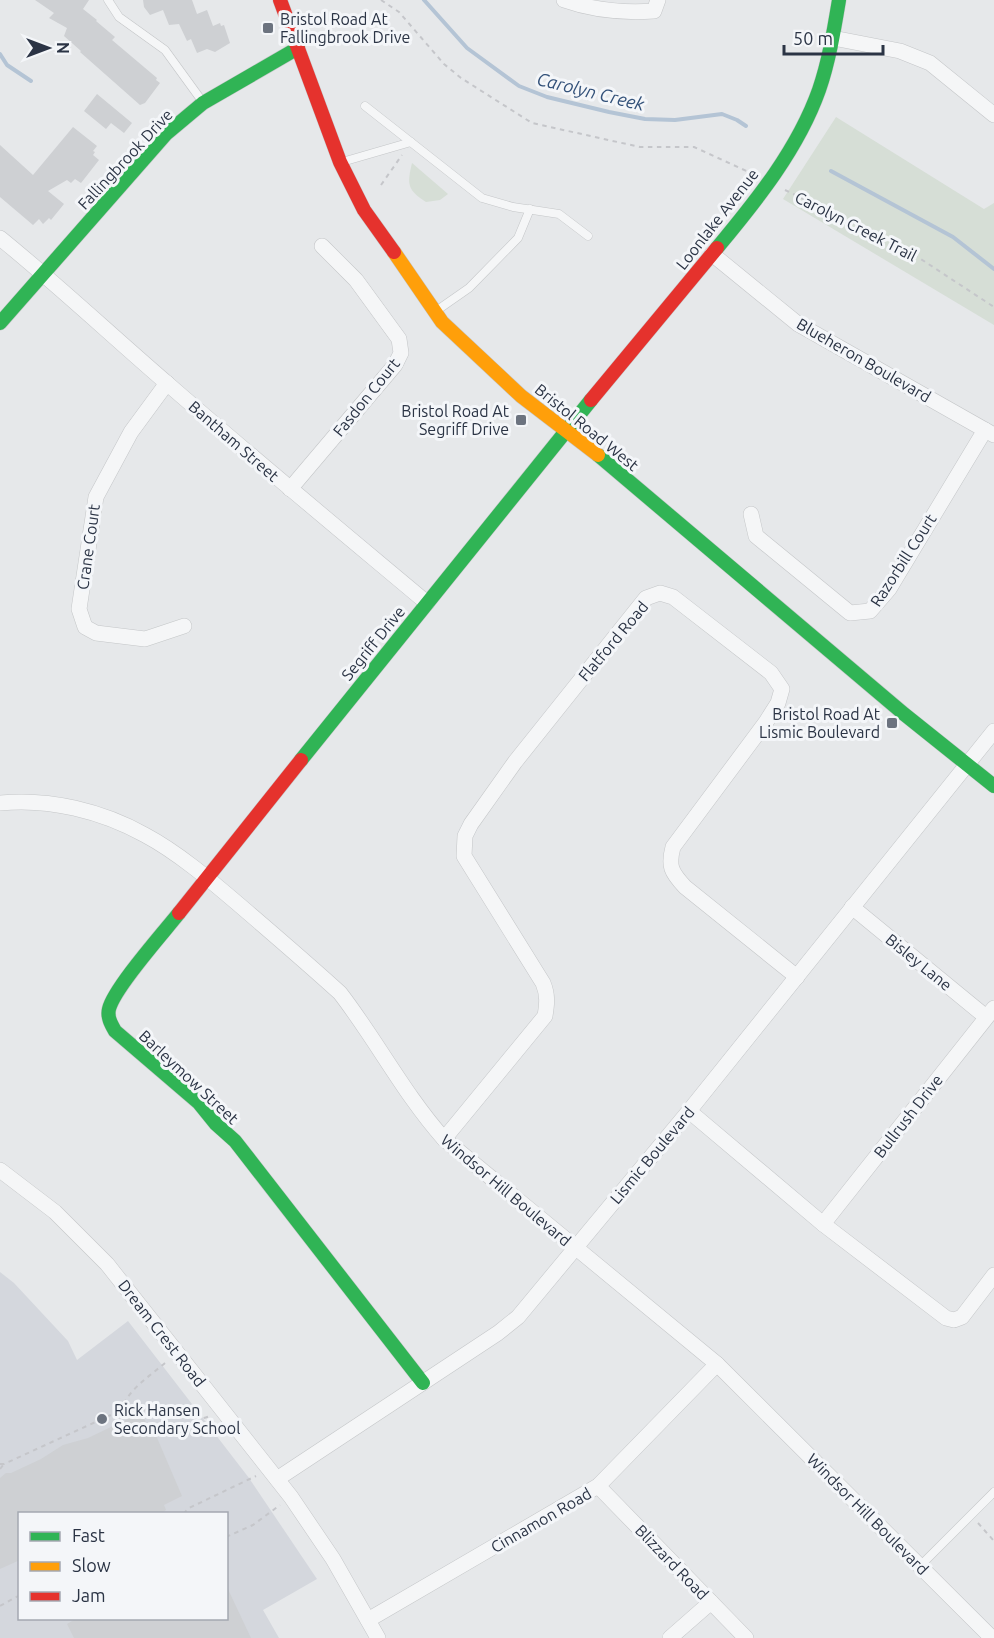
<svg xmlns="http://www.w3.org/2000/svg" width="994" height="1638" font-family="Ubuntu,sans-serif">
<style>
.built{fill:#d4d7dd;fill-rule:evenodd}
.green{fill:#d6ded6}
.lines{fill:none;stroke-linecap:round;stroke-linejoin:round}
.stream{stroke:#b4c4d5;stroke-width:4}
.building{fill:#ced0d3}
.lane-casing{stroke:#c4c6c8;stroke-width:9}
.street-casing{stroke:#c4c6c8;stroke-width:16}
.fast-casing{stroke:#c4c6c8;stroke-width:15}
.slow-casing{stroke:#c4c6c8;stroke-width:15}
.jam-casing{stroke:#c4c6c8;stroke-width:15}
.path{stroke:#c5c6ca;stroke-width:2;stroke-dasharray:4.5 4.5;stroke-linecap:butt}
.lane{stroke:#f5f6f7;stroke-width:8}
.street{stroke:#f5f6f7;stroke-width:15}
.fast{stroke:#30b455;stroke-width:14}
.slow{stroke:#ff9f0a;stroke-width:14}
.jam{stroke:#e5322d;stroke-width:14}
.poi-dot{fill:#6c737f;stroke:#f4f6f9;stroke-width:2}
.labels{text-anchor:middle;dominant-baseline:central;stroke-width:6;stroke-linejoin:round;paint-order:stroke}
.poi-label{font-size:16px;fill:#2b3445;stroke:#f4f6f9;text-anchor:start}
.street-label{font-size:16px;fill:#2b3445;stroke:#f4f6f9}
.water-label{font-size:18px;font-style:italic;fill:#34527a;stroke:#f4f6f9}
</style>
<rect width="100%" height="100%" fill="#e6e8ea"/>
<!-- built -->
<path class="built" d="M0 1272 14 1283 68 1341 77 1360 128 1321 249 1478 317 1579 263 1610 279 1638H0ZM20 1514H226V1618H20Z"/>
<!-- green -->
<g class="green">
<polygon points="836,117 984,209 994,203 994,325 783,199"/>
<path d="M412 163 448 194 440 200 426 202C407 190 407 184 412 163Z"/>
</g>
<g class="lines">
<!-- stream -->
<g class="stream">
<polyline points="424,0 467,48 519,86 547,97 609,112 645,119 675,120 722,114 737,120 746,126"/>
<polyline points="0,54 7,65 31,81"/>
<polyline points="831,171 953,237 994,269"/>
</g>
</g>
<!-- building -->
<g class="building">
<polygon points="35,0 89,0 83,9 97,20 96,21 115,37 112,40 157,78 156,80 160,83 145,103 140,105 80,52 81,51 64,36 67,28 49,18 54,13"/>
<polygon points="143,0 192,0 197,14 207,10 213,26 220,23 221,26 224,25 230,43 215,52 207,49 197,53 191,39 187,41 179,24 169,25 163,10 150,15 144,7"/>
<polygon points="97,94 132,123 124,133 111,123 106,129 84,111"/>
<polygon points="73,127 97,146 93,151 95,152 93,155 99,160 81,183 75,179 71,183 67,180 48,191 64,204 51,220 49,218 43,224 39,219 33,225 0,197 0,145 33,175"/>
<polygon points="141,1412 152,1435 155,1433 182,1496 164,1505 166,1510 160,1514 20,1514 20,1560 0,1569 0,1478 6,1473 11,1473 41,1459 63,1445 88,1438 115,1425 117,1422 122,1422"/>
<polygon points="226,1585 251,1638 74,1638 67,1624 77,1618 226,1618"/>
</g>
<g class="lines">
<!-- lane casing -->
<g class="lane-casing">
<g id="lane">
<polyline points="108,0 119,17 165,50 202,101"/>
<polyline points="365,106 482,198 513,207 559,214 588,236"/>
<polyline points="342,162 411,142"/>
<polyline points="436,311 469,288 518,238 530,209"/>
<polyline points="920,1566 994,1492"/>
</g>
</g>
<!-- street casing -->
<g class="street-casing">
<g id="street">
<path d="M564 0C592 10 625 13 654 11L658 0"/>
<polyline points="833,38 900,51 930,63 994,115"/>
<path d="M0 238C58 285 112 336 169 385 254 459 341 531 427 603"/>
<polyline points="712,254 798,324 994,435"/>
<polyline points="167,383 131,432 96,497 79,609 85,627 96,633 145,639 184,626"/>
<polyline points="290,489 395,365 401,353 399,339 356,280 322,246"/>
<polyline points="751,514 756,536 850,613 870,611 889,589 985,430"/>
<path d="M0 803C49 798 102 811 145 835 177 852 210 880 237 903 272 933 306 962 340 993 377 1041 404 1094 444 1139L717 1364 992 1638"/>
<polyline points="852,907 986,1017"/>
<polyline points="689,1111 823,1224 946,1318 954,1320 962,1317 994,1275"/>
<path d="M444 1139 545 1016C547 1004 548 995 543 983L464 856 465 836 471 824 515 762 646 598 660 593 673 597 771 673 782 689 778 703 766 722 673 847C668 866 671 872 685 887L797 977"/>
<polyline points="0,1170 55,1212 107,1264 291,1497 333,1559 378,1638"/>
<polyline points="823,1224 994,1008"/>
<polyline points="277,1479 498,1333 518,1317 689,1111 994,731"/>
<polyline points="598,1486 746,1638"/>
<polyline points="368,1620 598,1486 717,1364"/>
<polyline points="670,1638 711,1602"/>
</g>
</g>
<!-- fast casing -->
<g class="fast-casing">
<g id="fast">
<path d="M717 248C757 200 798 149 819 90 829 61 834 30 839 0"/>
<polyline points="0,323 166,134 203,103 298,48"/>
<polyline points="598,455 904,714 994,786"/>
<polyline points="301,760 591,400"/>
<path d="M179 913C164 932 114 988 109 1009 107 1017 111 1024 115 1031L199 1103 216 1124 235 1141 423 1383"/>
</g>
</g>
<!-- slow casing -->
<g class="slow-casing">
<polyline id="slow" points="394,252 442,322 521,396 598,455"/>
</g>
<!-- jam casing -->
<g class="jam-casing">
<g id="jam">
<polyline points="280,0 340,162 364,210 394,252"/>
<polyline points="591,400 717,248"/>
<polyline points="179,913 301,760"/>
</g>
</g>
<!-- path -->
<g class="path">
<polyline points="381,0 399,12 444,64 461,78 532,123 640,147 694,147 753,174"/>
<polyline points="381,185 402,155"/>
<polyline points="785,190 904,248 994,307"/>
<path d="M120 1412C128 1389 149 1377 166 1362"/>
<path d="M0 1464H4L113 1414C132 1408 153 1409 174 1412 187 1415 196 1422 210 1416"/>
<polyline points="0,1469 4,1464"/>
<polyline points="184,1514 187,1509 256,1476"/>
<polyline points="978,1523 994,1541"/>
<polyline points="226,1537 253,1525 280,1505"/>
<polyline points="0,1606 18,1596"/>
</g>
<!-- lane -->
<use href="#lane" class="lane"/>
<!-- street -->
<use href="#street" class="street"/>
<!-- fast -->
<use href="#fast" class="fast"/>
<!-- slow -->
<use href="#slow" class="slow"/>
<!-- jam -->
<use href="#jam" class="jam"/>
</g>
<!-- markers -->
<g class="poi-dot">
<rect x="262" y="22" width="12" height="12" rx="3"/>
<rect x="515" y="414" width="12" height="12" rx="3"/>
<rect x="886" y="717" width="12" height="12" rx="3"/>
<circle cx="102" cy="1419" r="6"/>
</g>
<g class="labels">
<!-- poi labels -->
<g class="poi-label">
<text x="280" y="19">Bristol Road At<tspan x="280" dy="18">Fallingbrook Drive</tspan></text>
<text x="509" y="411" text-anchor="end">Bristol Road At<tspan x="509" dy="18">Segriff Drive</tspan></text>
<text x="880" y="714" text-anchor="end">Bristol Road At<tspan x="880" dy="18">Lismic Boulevard</tspan></text>
<text x="114" y="1410">Rick Hansen<tspan x="114" dy="18">Secondary School</tspan></text>
</g>
<!-- street labels -->
<g class="street-label">
<text transform="translate(125 159) rotate(-47)">Fallingbrook Drive</text>
<text transform="translate(717 219) rotate(-52)">Loonlake Avenue</text>
<text transform="translate(856 226) rotate(27)">Carolyn Creek Trail</text>
<text transform="translate(864 360) rotate(30)">Blueheron Boulevard</text>
<text transform="translate(366 397) rotate(-51)">Fasdon Court</text>
<text transform="translate(587 427) rotate(39)">Bristol Road West</text>
<text transform="translate(234 441) rotate(41)">Bantham Street</text>
<text transform="translate(88 547) rotate(-82)">Crane Court</text>
<text transform="translate(903 560) rotate(-57)">Razorbill Court</text>
<text transform="translate(613 641) rotate(-50)">Flatford Road</text>
<text transform="translate(373 643) rotate(-51)">Segriff Drive</text>
<text transform="translate(919 962) rotate(39)">Bisley Lane</text>
<text transform="translate(189 1077) rotate(43)">Barleymow Street</text>
<text transform="translate(908 1116) rotate(-52)">Bullrush Drive</text>
<text transform="translate(652 1155) rotate(-50)">Lismic Boulevard</text>
<text transform="translate(506 1190) rotate(40)">Windsor Hill Boulevard</text>
<text transform="translate(162 1333) rotate(52)">Dream Crest Road</text>
<text transform="translate(868 1514) rotate(45)">Windsor Hill Boulevard</text>
<text transform="translate(541 1520) rotate(-30)">Cinnamon Road</text>
<text transform="translate(672 1562) rotate(46)">Blizzard Road</text>
</g>
<!-- water labels -->
<g class="water-label">
<text transform="translate(591 91) rotate(14)">Carolyn Creek</text>
</g>
</g>
<!-- legend -->
<rect x="18" y="1512" width="210" height="108" fill="#f4f6f9" stroke="#a4a8b1" stroke-width="1.5"/>
<rect x="30" y="1532" width="30" height="9" fill="#30b455" stroke="#a4a8b1" stroke-width="1.5"/>
<text x="72" y="1542" font-size="18" fill="#2b3445">Fast</text>
<rect x="30" y="1562" width="30" height="9" fill="#ff9f0a" stroke="#a4a8b1" stroke-width="1.5"/>
<text x="72" y="1572" font-size="18" fill="#2b3445">Slow</text>
<rect x="30" y="1592" width="30" height="9" fill="#e5322d" stroke="#a4a8b1" stroke-width="1.5"/>
<text x="72" y="1602" font-size="18" fill="#2b3445">Jam</text>
<!-- north arrow -->
<g transform="translate(48 48) rotate(90)" stroke="#f4f6f9" stroke-width="4.5" paint-order="stroke">
<path d="M0-4.5L10 22L0 15L-10 22Z" fill="#2b3445"/>
<text y="-9" font-size="16" font-weight="bold" text-anchor="middle" fill="#2b3445">N</text>
</g>
<!-- scale -->
<path d="M784 45v9h99v-9" fill="none" stroke="#2b3445" stroke-width="3"/>
<text x="793" y="45" font-size="18" fill="#2b3445" stroke="#f4f6f9" stroke-width="4.5" paint-order="stroke">50 m</text>
</svg>
